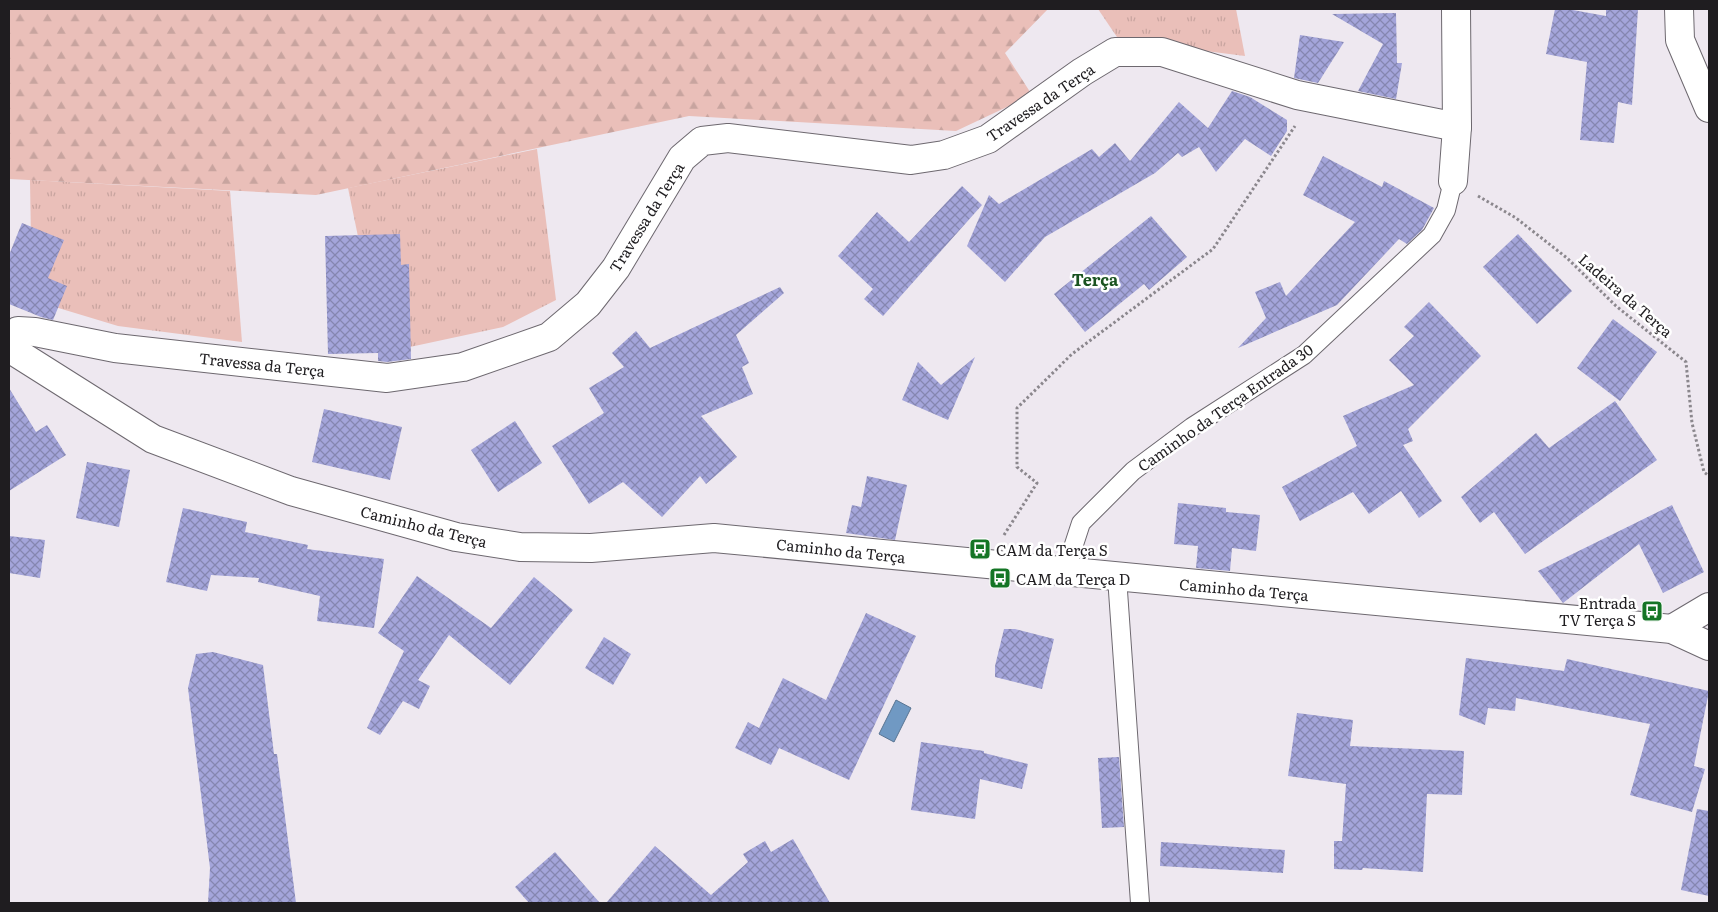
<svg xmlns="http://www.w3.org/2000/svg" width="1718" height="912" font-family="Literata,serif">
<style>
.grass{fill:url(#grass-tufts)}
.forest{fill:url(#forest-firs)}
.water{fill:#7099c3;stroke:#587492}
.building{fill:url(#building-cross-hatch)}
.lines{fill:none;stroke-linecap:round;stroke-linejoin:round}
.service-casing{stroke:#6d686f;stroke-width:20}
.minor-casing{stroke:#6d686f;stroke-width:30}
.path{stroke:#8b878d;stroke-width:3;stroke-dasharray:2.5 2.5;stroke-linecap:butt}
.service{stroke:#fff;stroke-width:18}
.minor{stroke:#fff;stroke-width:28}
.labels{text-anchor:middle;dominant-baseline:central;stroke-width:5;stroke-linejoin:round;paint-order:stroke}
.street-label{font-size:15px;fill:#1f1d20;stroke:#fff}
.poi-label{font-size:15px;fill:#1f1d20;stroke:#fff;text-anchor:start}
.neighbourhood-label{font-size:16px;font-weight:bold;fill:#1a5320;stroke:#fff}
</style>
<defs>
<pattern id="grass-tufts" width="24" height="20" patternUnits="userSpaceOnUse" patternTransform="scale(1.25)"><rect width="24" height="20" fill="#eabfb9"/><path d="M3 7l-1-3M5 7V3M7 7l1-3M15 17l-1-3M17 17v-4M19 17l1-3" fill="none" stroke="#c8a49f"/></pattern>
<pattern id="forest-firs" width="22" height="20" patternUnits="userSpaceOnUse" patternTransform="scale(1.25)"><rect width="22" height="20" fill="#eabfb9"/><path d="M5 1l3.5 6h-7zM16 11l3.5 6h-7z" fill="#c8a49f"/></pattern>
<pattern id="building-cross-hatch" width="8" height="8" patternUnits="userSpaceOnUse" patternTransform="scale(1.25)"><rect width="8" height="8" fill="#a4a5da"/><path d="M0 0l8 8M0 8l8-8" fill="none" stroke="#8586b0"/></pattern>
</defs>
<rect width="100%" height="100%" fill="#eee8f0"/>
<!-- grass -->
<g class="grass">
<polygon points="1098,9 1236,9 1245,56 1119,40"/>
<polygon points="537,149 556,300 503,327 382,353 348,188"/>
<polygon points="30,180 230,191 242,342 118,326 32,300"/>
</g>
<!-- forest -->
<polygon class="forest" points="9,9 1048,9 1005,53 1032,95 956,131 689,116 316,195 9,179"/>
<!-- water -->
<polygon class="water" points="896,700 911,708 894,742 879,734"/>
<!-- building -->
<g class="building">
<polygon points="1555,9 1567,9 1606,16 1606,9 1638,9 1632,105 1618,102 1614,143 1580,140 1587,62 1546,54"/>
<polygon points="1396,13 1397,63 1402,63 1396,99 1358,91 1383,44 1332,14"/>
<polygon points="1300,35 1344,42 1318,83 1294,78"/>
<polygon points="1232,91 1250,97 1287,120 1287,131 1271,156 1245,139 1216,172 1199,147 1182,157 1178,153 1155,173 1045,237 1005,282 967,246 989,195 999,204 1092,149 1099,157 1115,143 1130,161 1179,102 1208,128"/>
<polygon points="1323,156 1382,187 1384,181 1434,208 1422,230 1407,244 1399,239 1337,305 1238,348 1266,318 1255,292 1280,282 1286,296 1355,222 1303,195"/>
<polygon points="962,186 982,205 883,316 864,299 873,289 838,256 877,212 909,242"/>
<polygon points="1151,216 1187,257 1149,290 1144,284 1085,332 1054,294"/>
<polygon points="22,223 64,240 48,278 67,286 53,320 41,317 9,304 9,255"/>
<polygon points="400,234 401,265 409,264 411,359 387,362 378,361 378,353 328,354 325,236"/>
<polygon points="1518,234 1572,291 1537,324 1483,267"/>
<polygon points="780,287 784,293 736,335 749,363 742,367 753,394 701,416 737,457 706,484 700,476 662,517 623,482 589,504 552,446 604,413 589,388 624,367 612,353 636,331 650,348"/>
<polygon points="1429,302 1481,356 1408,429 1413,441 1403,445 1442,501 1419,518 1401,491 1369,514 1353,492 1300,521 1282,487 1357,446 1343,416 1414,385 1389,360 1414,336 1404,327"/>
<polygon points="1613,319 1657,352 1620,401 1577,368"/>
<polygon points="975,357 948,420 902,400 918,362 941,385"/>
<polygon points="9,388 36,432 47,425 66,455 9,491"/>
<polygon points="1615,401 1657,460 1525,554 1494,512 1480,523 1461,497 1536,433 1549,448"/>
<polygon points="324,409 402,427 390,480 312,462"/>
<polygon points="515,421 542,463 498,492 471,450"/>
<polygon points="87,462 130,470 119,527 76,518"/>
<polygon points="867,476 907,485 895,540 846,533 852,505 861,507"/>
<polygon points="1178,503 1226,508 1226,512 1260,515 1256,551 1232,548 1230,571 1196,568 1198,546 1174,544"/>
<polygon points="1672,505 1704,572 1663,593 1639,544 1563,603 1538,571"/>
<polygon points="183,508 247,522 245,532 308,545 307,549 384,559 374,628 317,621 320,596 258,582 259,578 211,575 207,591 166,582"/>
<polygon points="9,536 45,540 40,578 9,573"/>
<polygon points="417,576 491,628 534,577 573,610 510,685 449,635 418,680 430,686 419,709 403,701 380,735 367,728 404,651 378,633"/>
<polygon points="866,613 916,636 849,780 779,748 771,765 735,748 748,722 759,728 783,678 826,700"/>
<polygon points="1004,629 1015,629 1054,639 1042,689 995,677 995,666"/>
<polygon points="604,637 631,654 613,685 585,668"/>
<polygon points="213,652 263,665 274,754 277,754 296,903 208,903 210,868 188,688 196,654"/>
<polygon points="1466,658 1564,671 1567,659 1709,691 1694,766 1705,769 1692,812 1630,795 1650,724 1516,698 1515,711 1488,708 1485,725 1459,715"/>
<polygon points="1297,713 1353,720 1350,746 1464,751 1462,795 1427,794 1423,872 1363,868 1362,870 1334,869 1334,841 1342,841 1346,784 1288,776"/>
<polygon points="921,742 984,751 984,753 1028,764 1022,789 980,779 975,819 911,810"/>
<polygon points="1119,757 1124,827 1102,828 1098,758"/>
<polygon points="1697,809 1709,811 1709,896 1681,890"/>
<polygon points="793,839 830,903 606,903 655,846 711,895 748,862 743,854 765,841 771,852"/>
<polygon points="1161,842 1285,850 1283,873 1160,866"/>
<polygon points="555,852 600,903 529,903 515,887"/>
</g>
<g class="lines">
<!-- service casing -->
<g class="service-casing">
<g id="service">
<polyline points="1065,572 1081,523 1133,471 1192,427 1304,355 1432,235 1446,210 1453,181"/>
<polyline points="1117,577 1140,903"/>
</g>
</g>
<!-- minor casing -->
<g class="minor-casing">
<g id="minor">
<polyline points="1679,9 1680,40 1709,108"/>
<polyline points="1453,181 1457,127 1456,9"/>
<polyline points="9,344 18,331 35,332 115,348 387,378 463,367 549,337 588,304 616,268 682,158 702,141 728,138 911,160 944,155 988,139 1082,72 1115,52 1162,52 1297,95 1457,127"/>
<polyline points="9,348 153,439 291,491 456,537 520,547 591,548 714,538 1672,629 1709,646"/>
<polyline points="1672,629 1709,607"/>
</g>
</g>
<!-- path -->
<g class="path">
<polyline points="1478,196 1516,218 1567,258 1616,306 1686,362 1692,423 1704,472 1709,476"/>
<polyline points="1004,535 1037,483 1017,467 1017,408 1072,354 1213,249 1295,126"/>
</g>
<!-- service -->
<use href="#service" class="service"/>
<!-- minor -->
<use href="#minor" class="minor"/>
</g>
<!-- icons -->
<defs>
<g id="bus-square" transform="scale(1.125)"><rect x="-9" y="-9" width="18" height="18" rx="4" fill="#147525" stroke="#fff"/><path d="M-5-6H5V4H4V6H2V4H-2V6H-4V4H-5ZM-3.5-4V0h7V-4ZM-3.5 1.2v1.5H-2V1.2ZM2 1.2v1.5H3.5V1.2Z" fill="#fff"/></g>
</defs>
<g fill-rule="evenodd">
<use href="#bus-square" x="980" y="549"/>
<use href="#bus-square" x="1000" y="578"/>
<use href="#bus-square" x="1652" y="611"/>
</g>
<g class="labels">
<!-- street labels -->
<g class="street-label">
<text transform="translate(1040 102) rotate(-34)">Travessa da Terça</text>
<text transform="translate(646 217) rotate(-58)">Travessa da Terça</text>
<text transform="translate(1626 295) rotate(41)">Ladeira da Terça</text>
<text transform="translate(262 364) rotate(6)">Travessa da Terça</text>
<text transform="translate(1225 407) rotate(-35)">Caminho da Terça Entrada 30</text>
<text transform="translate(424 526) rotate(14)">Caminho da Terça</text>
<text transform="translate(841 550) rotate(6)">Caminho da Terça</text>
<text transform="translate(1244 589) rotate(5)">Caminho da Terça</text>
</g>
<!-- poi labels -->
<g class="poi-label">
<text x="996" y="549">CAM da Terça S</text>
<text x="1016" y="578">CAM da Terça D</text>
<text x="1636" y="602" text-anchor="end">Entrada<tspan x="1636" dy="17">TV Terça S</tspan></text>
</g>
<!-- neighbourhood labels -->
<g class="neighbourhood-label">
<text x="1095" y="279">Terça</text>
</g>
</g>
<!-- border -->
<rect width="1718" height="912" fill="none" stroke="#1f1d20" stroke-width="20"/>
</svg>
